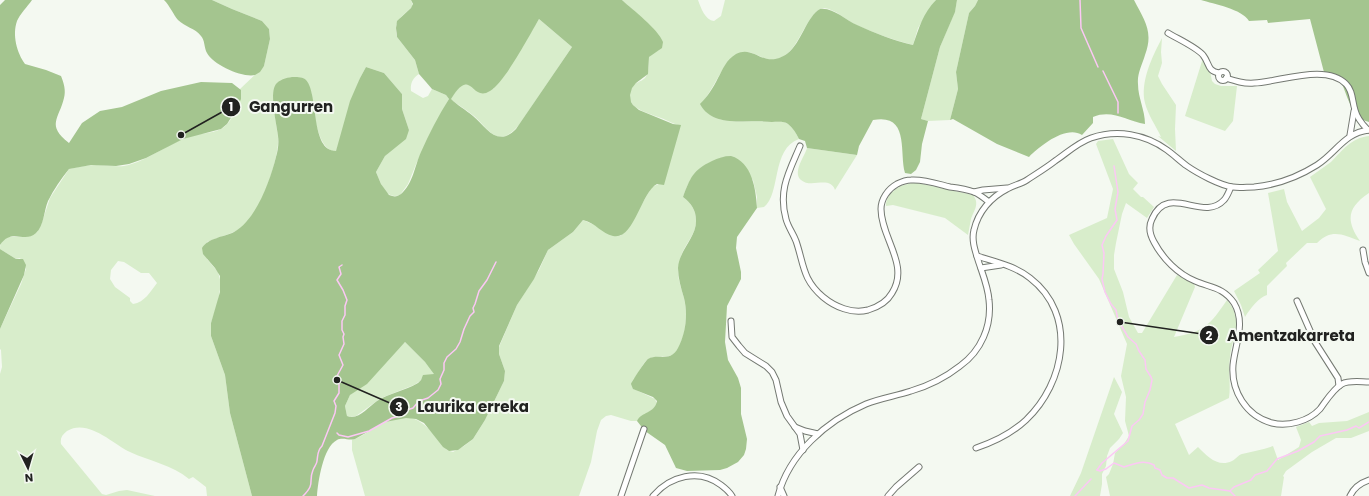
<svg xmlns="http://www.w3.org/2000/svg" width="1369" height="496" font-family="Poppins,sans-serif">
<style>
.green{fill:#d8edcb;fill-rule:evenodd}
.forest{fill:#a4c58f;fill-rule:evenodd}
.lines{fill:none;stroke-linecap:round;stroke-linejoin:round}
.stream{stroke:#fcc8f5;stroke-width:1.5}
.street-casing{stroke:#747972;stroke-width:7}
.street{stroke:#fff;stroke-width:5}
.leader{fill:none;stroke:#212220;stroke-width:1.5}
.callout-dot{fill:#212220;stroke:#f4f9f1;stroke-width:1.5}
.mark-label{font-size:12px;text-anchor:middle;font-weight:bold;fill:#fff}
.callout-label{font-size:15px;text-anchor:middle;font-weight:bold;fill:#212220;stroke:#f4f9f1;stroke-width:4;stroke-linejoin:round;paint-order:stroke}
</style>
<rect width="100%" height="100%" fill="#f4f9f1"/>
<!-- green -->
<g class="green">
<path d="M212 0H411L413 6 401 17 396 25V33L397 37 415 60 419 74C413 78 410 83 411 91L423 98 428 96 432 89 446 95 449 99 417 162 408 184 400 195C385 200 381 183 376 172L385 156 409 130 402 109V94L384 73 366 67 360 78 336 152C315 149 314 107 311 91L308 85 304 79C293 75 277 79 274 91 271 102 277 125 278 137 280 157 261 210 246 224 235 234 221 236 207 242V259L218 272 221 283 218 302 211 323V336L225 375 230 413 252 496H207L206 487 193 477 189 479C173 465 149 461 130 452 113 444 88 418 67 431 62 435 60 438 61 444L102 494 106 495 119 491 127 490 155 496H0V374L2 367 1 350 0 349V329L21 284 26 269 20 258 16 259 0 249C0 232 14 238 25 237 29 236 33 234 37 232L41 225 50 198 69 169C78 167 87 165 96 165 105 165 115 167 124 166 149 161 169 142 194 135 204 133 216 133 224 127 233 120 242 100 240 89L264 66 270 39 269 29 262 21 232 9ZM118 261 124 262 141 273H149L157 283C150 292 145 302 133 304L130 301V298L115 287 110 279 111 270Z"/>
<path d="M622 0H698C701 8 705 20 714 21L721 16 725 0H936L918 28 913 45C894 40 874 33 856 25 846 20 835 9 824 8 811 8 799 44 789 52 766 73 755 43 736 55 723 62 713 91 701 104 713 129 749 119 772 122 777 122 784 121 788 124 793 128 796 133 799 139 771 149 781 194 764 207L757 208V197L753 180 724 157C698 166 692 172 683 197 691 203 696 210 696 220 697 233 685 244 681 256 679 261 679 266 678 271 678 281 682 290 684 298 688 315 686 334 678 349 670 362 657 353 647 360 644 362 635 378 632 383L634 389 655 399 657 404 654 408 637 421H631L611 415 606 416 601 420 597 431 591 462 579 496H365L352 450V440C362 437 370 430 379 425 415 406 426 425 447 450L453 452 464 446 473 439 485 420 504 381 505 371 499 354V347L517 305 539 270 548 250 573 232 583 220 620 236 625 232 652 187 659 184 678 125C671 123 665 119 658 117 645 112 621 106 632 87 635 82 641 82 645 78 650 71 648 64 649 57L653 53 659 50 634 11Z"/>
<polygon points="957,0 978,0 975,6 969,13 956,72 958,89 950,120 928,121 921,119 940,47 955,11"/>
<path d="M539 19 572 47 519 125C498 149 491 132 474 116 467 110 458 105 450 99L458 88 463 84 493 89 509 67Z"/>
<path d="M1162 38 1161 52 1162 63 1158 76 1162 84 1176 105 1175 129 1176 151 1158 136 1161 137C1156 126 1148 115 1145 103 1140 82 1152 57 1162 38Z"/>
<polygon points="1203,58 1210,71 1212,81 1215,84 1221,86 1237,86 1233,121 1225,131 1185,116"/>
<path d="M1369 136V193C1348 207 1345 220 1360 241 1343 235 1332 228 1317 243H1307L1286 263 1287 266 1267 286V295C1259 297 1250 309 1245 317L1241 305 1234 291 1260 273 1258 270 1278 251 1268 193 1284 189 1287 202 1302 231 1319 218 1326 209 1310 177C1317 172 1324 167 1331 162 1343 150 1351 138 1369 136Z"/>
<path d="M1113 139 1129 174 1138 183 1133 189 1141 197H1143L1154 207 1147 218 1126 203 1122 214 1116 243 1114 255V269L1123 292 1129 317 1138 333H1142L1177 275 1194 284 1195 287 1174 337C1204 332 1210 325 1227 300 1232 306 1235 312 1236 320 1237 332 1231 345 1230 357 1228 371 1231 385 1229 398L1175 424 1189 455 1198 447C1207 456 1218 468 1232 461 1236 459 1238 455 1242 454 1253 451 1263 450 1273 446L1278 460 1299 447 1301 440 1296 427 1309 422 1312 426 1319 423 1347 421 1369 412V431L1351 438H1336L1312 452 1286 471 1283 476 1284 477 1281 496H1110L1106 477 1109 474 1113 464 1115 453 1124 444 1129 436 1125 421 1126 397 1121 376 1127 344 1099 279 1074 244 1069 235 1107 218 1113 189 1096 144 1098 141Z"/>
<path d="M807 148 857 155 835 190C830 175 811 189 801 180 792 172 805 156 807 148Z"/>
<path d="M913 182 973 195C980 204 974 210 971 219 970 224 969 230 968 235L945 218 893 205 886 206V207C885 197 894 188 904 185 907 184 910 184 913 182Z"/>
<polygon points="405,342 425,362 435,374 422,378 420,381 414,385 381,398 356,416 351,417 347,416 345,406 350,395"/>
<polygon points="1114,377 1122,392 1114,414 1123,433 1119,439 1110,448 1107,456 1106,466 1102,474 1102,484 1100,496 1070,496 1081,473"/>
</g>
<!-- forest -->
<g class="forest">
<path d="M5 0H32C27 7 20 14 17 21 12 35 17 53 25 64L46 70 61 76C64 83 66 91 64 98 59 119 46 125 69 143L82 123 100 111 122 107 161 91 201 82 232 83 241 90V99L236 110 227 124 221 129 183 139 146 158 129 164 116 166 91 165 69 169C61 179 54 189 48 201 44 210 44 226 36 233 24 244 12 227 0 245V5Z"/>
<path d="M164 0H212L232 9 262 21 269 29 270 39 264 66 260 72 255 75C243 78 213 65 207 53 204 48 205 40 201 36 195 28 185 27 178 20 173 14 170 6 164 0Z"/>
<path d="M411 0H622C633 10 658 29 663 42L662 48 649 57 648 74 636 83 632 88 630 95 631 102 633 105 639 110 673 124 681 125 664 185 657 184C641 192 634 241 613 236 602 234 596 223 583 220L573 232 548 250 534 279 517 305 499 346V354L505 371 504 381 485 420 473 439 458 450 449 451 443 447 424 423 416 419 406 418 385 422 355 439C349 441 343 437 337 440 323 447 318 482 317 496H252L230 413 225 375 211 336V323L220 292V276L215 268 203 254 202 248C208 238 224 237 234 232 256 220 270 181 276 157 278 150 279 143 278 136 277 125 268 91 277 83 281 79 289 77 294 77 298 77 303 77 306 80 319 94 310 151 336 151L350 101 360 78 366 67 384 73 402 94V109L409 130 406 139 385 156 376 172 381 184 389 195C394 197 397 197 401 194 413 184 415 165 421 152 429 134 438 116 449 99L446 95 432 89 426 82 419 74 415 60 397 37 396 28 397 21 411 8 413 4ZM539 19 572 47 516 129C497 148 487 128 473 116 466 110 457 105 451 99 472 65 471 103 490 91 505 82 529 36 539 19ZM405 342 425 362 434 374 423 375 421 380 418 383C405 391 389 393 377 401 368 407 358 421 347 416L345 406 350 395 367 384Z"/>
<path d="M936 0H957L955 12 940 47 921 119 928 121 922 144 920 162 916 170 911 174 905 173C899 152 910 113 873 120L859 146 857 155 807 148 805 141 799 139C796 133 793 128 788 124 784 121 777 122 772 122 749 119 713 129 700 104 708 96 713 88 718 78 723 69 726 60 736 54 755 44 764 71 788 53 801 43 807 16 820 9 833 7 845 20 857 25 875 33 894 41 913 45 919 28 923 13 936 0Z"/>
<path d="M978 0H1134C1144 20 1154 31 1145 55 1142 65 1137 74 1138 84 1138 98 1145 110 1145 124 1127 121 1112 109 1093 117V123L1082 135C1066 125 1040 146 1029 157L997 144 953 119 950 120 958 89 956 72 969 13 975 6Z"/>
<path d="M1201 0H1369V122C1351 118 1348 96 1341 82L1325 76 1310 19 1268 23 1267 20 1249 21C1242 9 1214 4 1201 0Z"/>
<path d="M731 156C752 162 756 189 757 208L737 237 736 248 741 272V279L727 306 725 342 728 360 738 378 741 388V414L747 439 746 449 744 455 738 462 727 468 720 470 687 471 676 468 665 445 645 431 637 421C641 412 655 413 657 401L653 397 633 389 631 384C633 380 645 361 648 359 658 353 670 363 678 348 686 333 688 314 684 298 681 288 678 278 678 268 679 250 697 237 696 220 696 210 691 203 683 197 690 178 693 170 712 161 718 158 724 156 731 156Z"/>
<polygon points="0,249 16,259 23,259 26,265 24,275 0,329"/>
</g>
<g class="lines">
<!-- stream -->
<g class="stream">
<polyline points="1080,0 1081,28 1098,67"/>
<polyline points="1103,71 1118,102 1118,113"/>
<polyline points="337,433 339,435 348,437 369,431 392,418 403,415 407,410 413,408 419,401 428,398 438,390 441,384 440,379 444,370 444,363 447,357 456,349 460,342 464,329 470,316 474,312 473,308 475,304 479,291 487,280 496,262"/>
<polyline points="1097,470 1102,463 1128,441 1132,426 1139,420 1143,414 1145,402 1150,390 1152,380 1151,377 1146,369 1145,360 1139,351 1136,344 1128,337 1118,320 1116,310 1111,304 1105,292 1102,279 1103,274 1104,253 1102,245 1106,236 1117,220 1115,209 1118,192 1114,166"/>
<path d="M1097 470 1100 471 1106 469 1114 463 1124 467C1133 464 1144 459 1154 465L1155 468 1160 470 1162 475 1167 478H1173L1189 488 1202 485 1209 488 1230 491 1235 496"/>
<polyline points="1230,491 1234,487 1251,480 1255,475 1267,471 1277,459 1298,451 1314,442 1320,436 1347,430 1356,426 1359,428 1369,422"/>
<path d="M303 496C316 483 308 482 313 470 314 467 317 464 317 461 318 455 317 451 322 446L335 413 336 406 334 401 339 393V383L337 376 343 365 339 355 344 344 343 337 344 334 342 330V321L345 315V306L347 300 343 290 337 280 341 274 339 267 342 265"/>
<polyline points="1075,496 1091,479"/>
</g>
<!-- street casing -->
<g class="street-casing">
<g id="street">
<path d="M1168 33C1178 39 1196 47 1203 55 1210 64 1207 71 1219 73"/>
<circle cx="1223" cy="76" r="4.5"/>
<path d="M1226 78C1235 81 1244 84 1254 83 1280 82 1326 63 1346 84 1353 91 1352 101 1355 110 1357 118 1362 124 1368 130"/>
<polyline points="1350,135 1354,111"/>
<path d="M800 146C789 172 778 190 786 219 788 227 793 233 796 241 804 264 802 279 823 297 835 307 852 314 868 310 878 307 887 302 892 293 910 265 881 238 881 209 881 199 888 189 897 184 901 182 906 180 911 180 924 179 938 184 950 187 958 188 966 189 974 192 979 194 984 198 989 202"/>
<path d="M1231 187C1229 191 1227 197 1224 200 1203 223 1168 182 1152 219 1148 227 1150 235 1154 242 1163 259 1178 274 1195 281 1211 288 1223 287 1234 303 1246 323 1235 344 1233 365 1231 391 1246 416 1272 423 1288 427 1309 421 1320 409 1326 401 1333 389 1342 384 1349 380 1361 382 1369 382"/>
<polyline points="974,192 983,190 1007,188"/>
<polyline points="1363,250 1365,262 1369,273"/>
<polyline points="981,268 1001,265"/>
<polyline points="1297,301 1315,342 1338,378 1339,386"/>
<polyline points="731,321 732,337 739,346 745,353 766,366 772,372 776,380 781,402 787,416 800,434 803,450"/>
<polyline points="795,427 805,431 818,434"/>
<path d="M976 448C994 442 1011 434 1026 420 1065 383 1078 315 1030 278 1015 266 996 262 977 256"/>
<polyline points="780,487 784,496"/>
<polyline points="621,496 644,429"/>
<path d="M653 496C670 476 699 468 721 485 725 488 729 491 732 496"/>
<path d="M778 496C789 454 826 421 866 404 881 398 896 396 911 391 928 386 946 377 960 366 981 351 992 326 989 300 988 287 983 275 979 263 976 253 971 241 974 230 978 212 991 197 1007 189 1014 185 1021 184 1027 180 1036 174 1046 168 1055 161 1067 153 1077 143 1091 138 1117 129 1145 134 1167 150 1174 155 1180 161 1187 166 1197 173 1221 186 1233 187 1239 188 1247 187 1254 187 1276 185 1298 177 1317 165 1337 152 1344 133 1369 130"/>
<polyline points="888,496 896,487 919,467"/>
<path d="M1350 496C1354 487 1360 483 1369 480"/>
</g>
</g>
<!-- street -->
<use href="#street" class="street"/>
</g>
<!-- callouts -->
<path class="leader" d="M181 135L231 107M1120 322L1209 335M337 380L399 407"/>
<g class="callout-dot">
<circle cx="181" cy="135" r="4"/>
<circle cx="1120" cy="322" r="4"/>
<circle cx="337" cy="380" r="4"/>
<circle cx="231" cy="107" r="10"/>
<circle cx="1209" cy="335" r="10"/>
<circle cx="399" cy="407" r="10"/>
</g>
<g class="mark-label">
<text x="231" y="111">1</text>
<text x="1209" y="340">2</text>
<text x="399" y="411">3</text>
</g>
<g class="callout-label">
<text x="291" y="112">Gangurren</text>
<text x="1291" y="341">Amentzakarreta</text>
<text x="473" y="412">Laurika erreka</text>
</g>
<!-- north arrow -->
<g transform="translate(28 468) rotate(175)" stroke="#f4f9f1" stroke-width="3" paint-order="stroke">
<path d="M0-3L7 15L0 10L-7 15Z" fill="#212220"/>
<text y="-6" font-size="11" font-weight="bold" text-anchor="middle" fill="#212220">N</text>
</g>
</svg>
